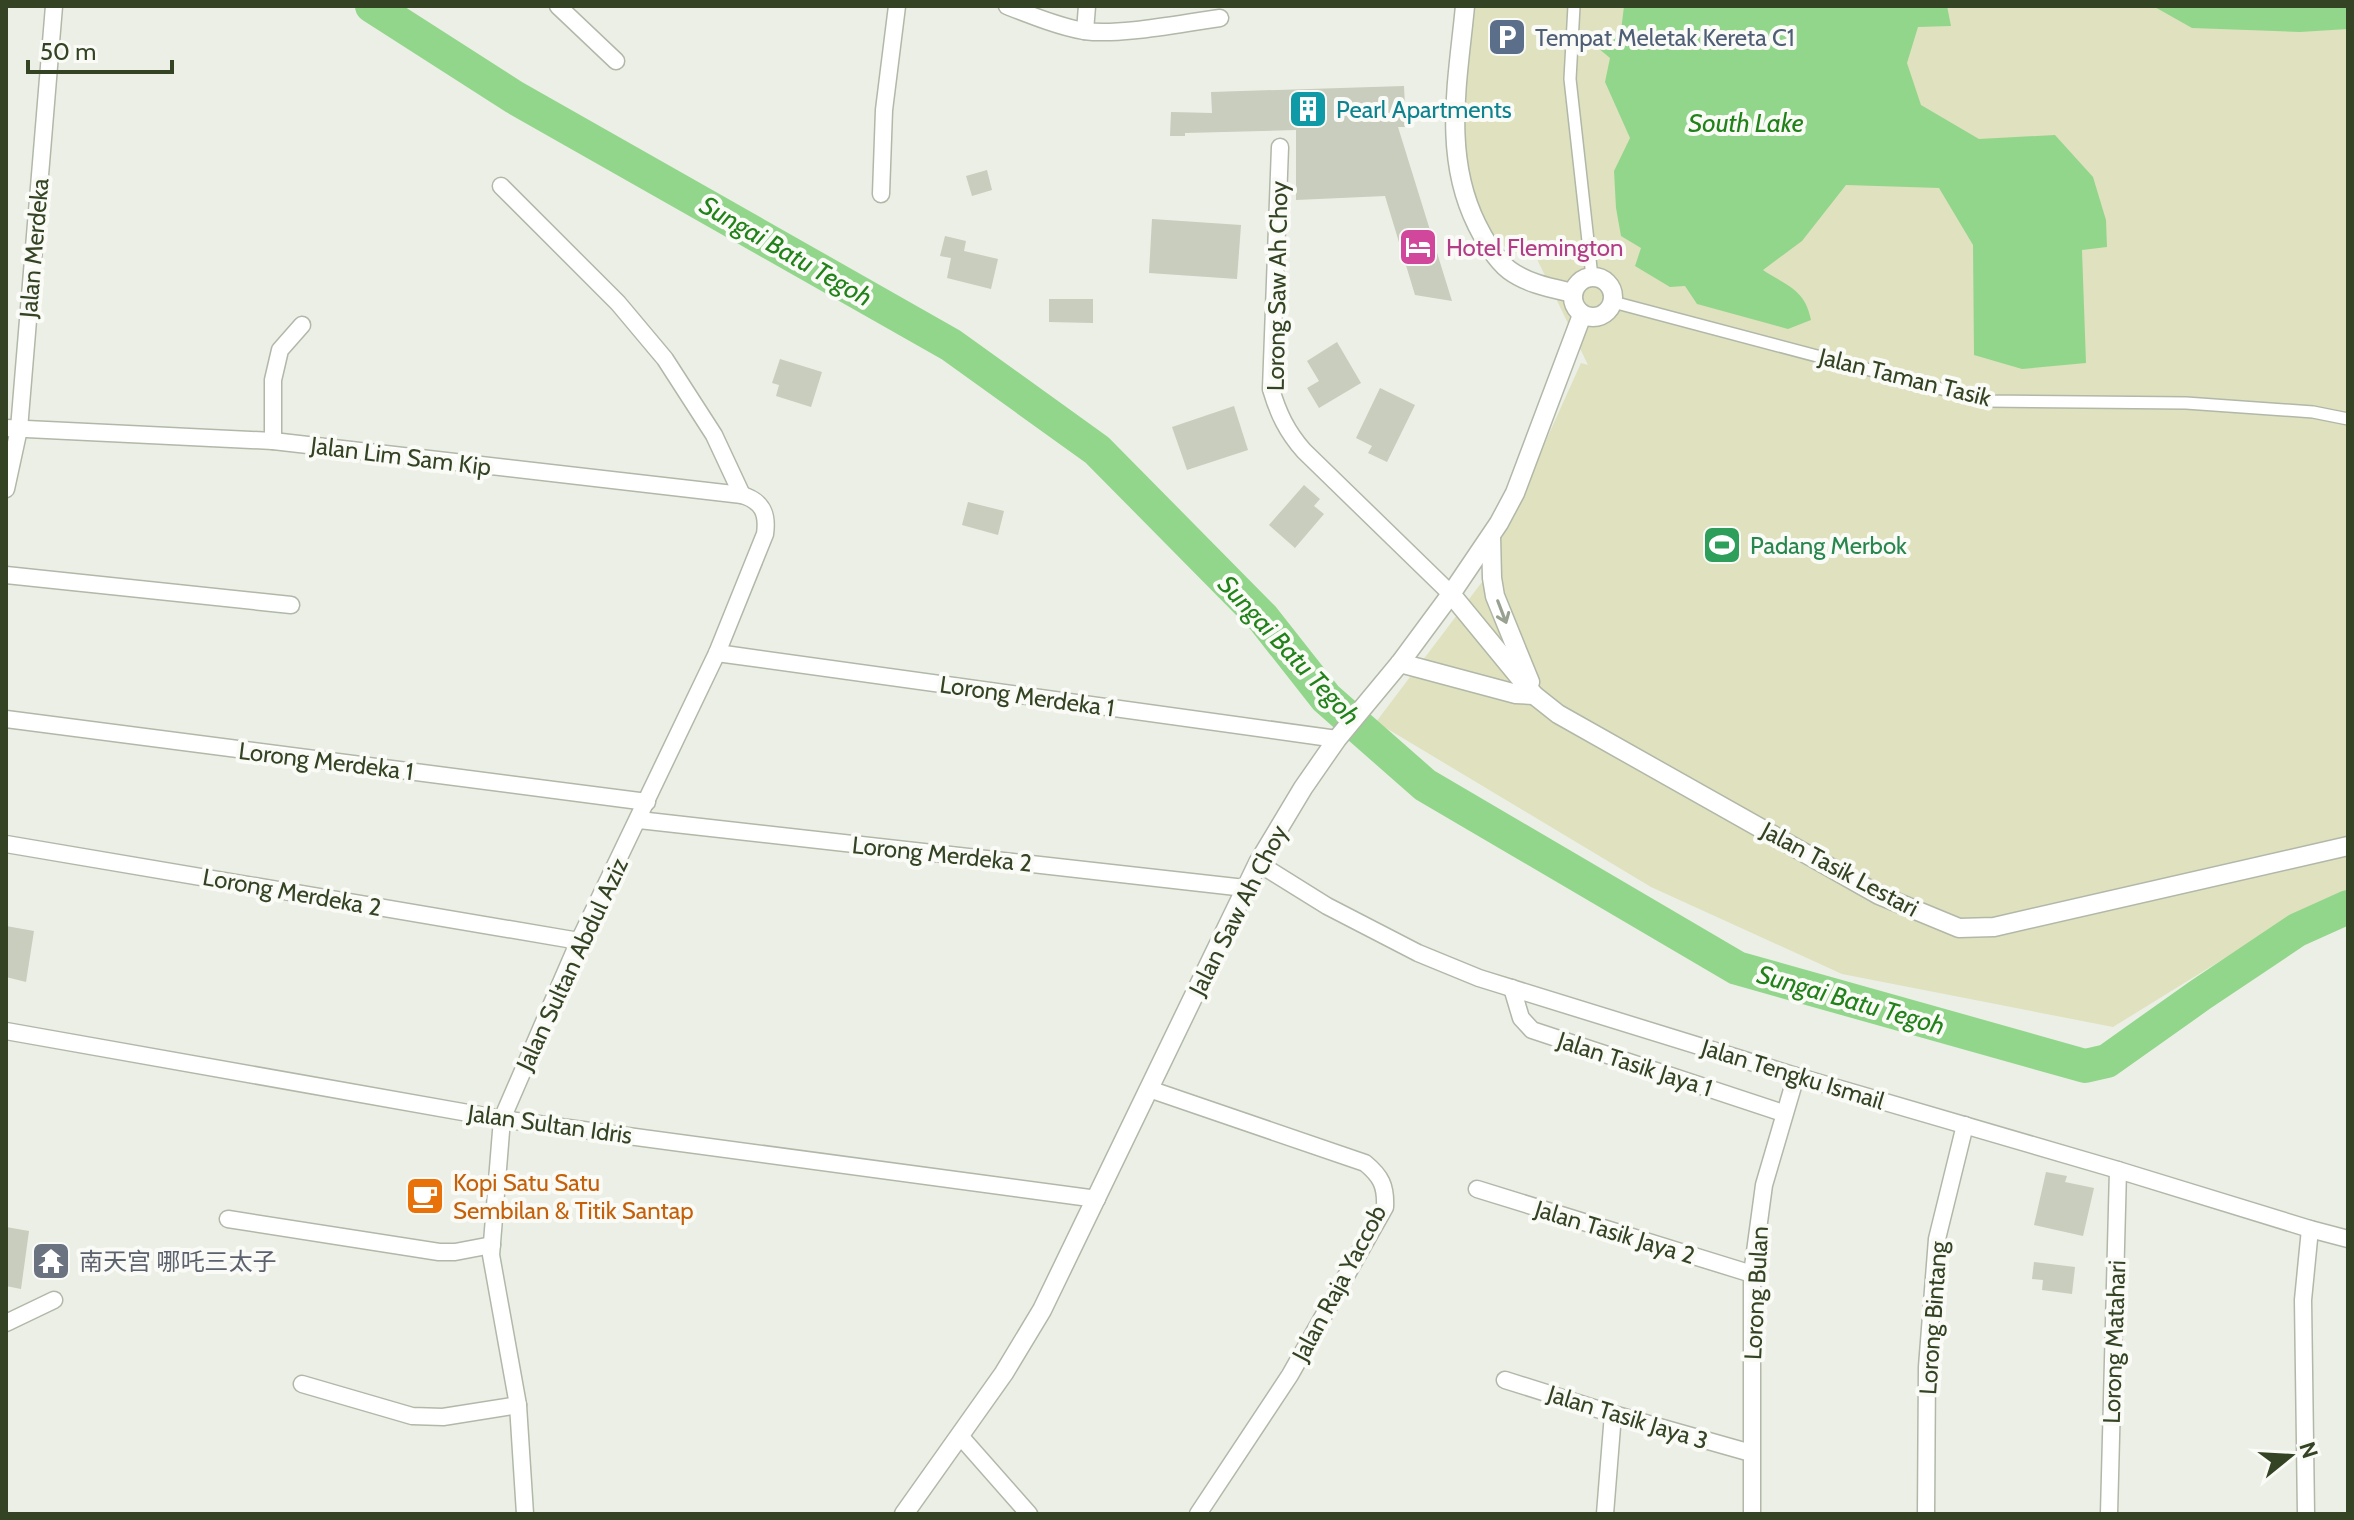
<svg xmlns="http://www.w3.org/2000/svg" width="2354" height="1520" font-family="Cabin,'Noto Sans SC',sans-serif">
<style>
.green{fill:#e0e1be}
.water{fill:#92d68c}
.lines{fill:none;stroke-linecap:round;stroke-linejoin:round}
.river{stroke:#92d68c;stroke-width:34}
.building{fill:#c8cdbd}
.pedestrian-casing{stroke:#b1b8a8;stroke-width:14}
.minor-casing{stroke:#b1b8a8;stroke-width:19}
.tertiary-casing{stroke:#b1b8a8;stroke-width:21}
.pedestrian{stroke:#fff;stroke-width:11}
.minor{stroke:#fff;stroke-width:16}
.tertiary{stroke:#fff;stroke-width:18}
.oneway{stroke:#99a191}
.labels{text-anchor:middle;dominant-baseline:central;stroke-width:8;stroke-linejoin:round;paint-order:stroke}
.service-label{font-size:24px;fill:#4e5e75;stroke:#fafbf7;text-anchor:start}
.culture-label{font-size:24px;fill:#0d838f;stroke:#fafbf7;text-anchor:start}
.hotel-label{font-size:24px;fill:#b23c85;stroke:#fafbf7;text-anchor:start}
.street-label{font-size:24px;fill:#334323;stroke:#fafbf7}
.leisure-label{font-size:24px;fill:#27864d;stroke:#fafbf7;text-anchor:start}
.food-label{font-size:24px;fill:#c56008;stroke:#fafbf7;text-anchor:start}
.worship-label{font-size:24px;fill:#5b616d;stroke:#fafbf7;text-anchor:start}
.water-label{font-size:26px;font-style:italic;fill:#218219;stroke:#fafbf7}
</style>
<rect width="100%" height="100%" fill="#ecefe6"/>
<!-- green -->
<polygon class="green" points="1470,6 2348,6 2348,892 2301,911 2113,1027 1842,974 1651,887 1376,722 1482,582 1581,363 1588,365 1536,257 1514,252 1497,242 1481,220 1460,149"/>
<!-- water -->
<g class="water">
<path d="M1624 6H1947L1951 26 1918 27 1907 63 1921 105 1979 139 2055 135 2093 177 2106 220 2107 247 2082 250 2086 363 2022 369 1974 355 1973 245 1939 188 1846 185 1802 241 1763 270C1787 286 1805 289 1811 320L1788 329 1697 304 1685 286 1670 287 1635 266 1641 248 1621 236 1616 208 1614 171 1630 138 1605 82 1610 58 1598 48 1621 31Z"/>
<polygon points="2153,6 2348,6 2348,29 2300,32 2192,28"/>
</g>
<g class="lines">
<!-- river -->
<polyline class="river" points="372,6 514,97 951,345 1097,450 1263,618 1326,698 1425,785 1737,968 2085,1066 2107,1061 2200,995 2297,930 2348,907"/>
</g>
<!-- building -->
<g class="building">
<polygon points="1404,86 1406,127 1398,127 1452,301 1415,295 1385,196 1296,200 1296,130 1185,133 1185,136 1170,136 1171,112 1212,113 1211,92"/>
<polygon points="987,170 992,190 972,196 966,176"/>
<polygon points="1152,219 1241,225 1237,279 1149,273"/>
<polygon points="945,236 966,241 964,251 998,259 991,289 947,278 951,258 940,256"/>
<polygon points="1049,299 1093,299 1093,323 1049,322"/>
<polygon points="1337,342 1361,383 1319,408 1307,388 1319,381 1307,361"/>
<polygon points="780,359 822,372 811,407 776,396 779,385 772,383"/>
<polygon points="1380,388 1415,405 1387,462 1368,453 1372,446 1356,438"/>
<polygon points="1234,406 1248,450 1187,470 1172,427"/>
<polygon points="1304,485 1320,499 1314,506 1324,514 1295,548 1269,525"/>
<polygon points="968,502 1004,511 998,535 962,525"/>
<polygon points="6,926 34,931 26,982 6,977"/>
<polygon points="2046,1172 2067,1176 2065,1182 2094,1188 2083,1236 2034,1225"/>
<polygon points="6,1227 29,1231 21,1289 6,1286"/>
<polygon points="2034,1262 2075,1267 2072,1294 2042,1290 2043,1280 2032,1279"/>
</g>
<g class="lines">
<!-- pedestrian casing -->
<g class="pedestrian-casing">
<g id="pedestrian">
<polyline points="1574,6 1570,79 1592,277"/>
<polyline points="1613,302 1987,401 2186,403 2313,412 2348,419"/>
</g>
</g>
<!-- minor casing -->
<g class="minor-casing">
<g id="minor">
<polyline points="558,6 616,61"/>
<path d="M1007 6C1030 15 1060 27 1084 31 1121 36 1182 23 1220 18"/>
<polyline points="1085,31 1087,6"/>
<path d="M1280 147 1271 389C1278 413 1287 432 1304 451L1451 594"/>
<polyline points="501,186 618,303 665,359 714,435 742,495"/>
<polyline points="881,194 884,110 897,6"/>
<path d="M6 428 273 441 742 495C762 501 768 513 765 534L717 653 579 941 502 1119 491 1255 518 1405 525 1514"/>
<polyline points="273,441 273,380 280,350 302,325"/>
<polyline points="6,489 19,429 54,6"/>
<polyline points="6,575 291,605"/>
<polyline points="717,653 1337,739"/>
<polyline points="6,719 647,802"/>
<polyline points="639,820 1245,888"/>
<polyline points="6,844 579,941"/>
<polyline points="1258,863 1327,906 1418,953 1479,978 1796,1076 2118,1170 2310,1229 2348,1239"/>
<polyline points="1512,988 1521,1018 1532,1030 1783,1113"/>
<polyline points="6,1031 502,1119 1097,1199"/>
<path d="M1149 1089 1365 1163C1381 1176 1386 1186 1385 1207L1290 1375 1198 1514"/>
<polyline points="1477,1189 1752,1274"/>
<polyline points="228,1219 439,1252 455,1252 492,1245"/>
<polyline points="6,1323 54,1300"/>
<polyline points="1505,1380 1613,1414 1751,1453"/>
<polyline points="302,1384 412,1416 443,1417 518,1405"/>
<polyline points="961,1437 1029,1514"/>
<polyline points="1605,1514 1613,1414"/>
<polyline points="1752,1514 1752,1274 1764,1185 1796,1076"/>
<polyline points="1926,1514 1927,1367 1937,1239 1965,1125"/>
<polyline points="2109,1514 2118,1170"/>
<polyline points="2306,1514 2303,1300 2310,1229"/>
</g>
</g>
<!-- tertiary casing -->
<g class="tertiary-casing">
<g id="tertiary">
<path d="M1465 6C1458 80 1442 155 1477 225 1485 241 1495 259 1509 270 1528 284 1551 288 1573 293"/>
<circle cx="1593" cy="297" r="20"/>
<polyline points="1491,536 1492,578 1495,596 1530,682"/>
<polyline points="1451,594 1534,695 1558,714 1879,895 1959,928 1994,927 2348,846"/>
<polyline points="1400,663 1516,694 1534,695"/>
<polyline points="904,1514 1004,1373 1042,1310 1258,863 1303,788 1337,739 1400,663 1451,594 1499,523 1515,493 1582,315"/>
</g>
</g>
<!-- pedestrian -->
<use href="#pedestrian" class="pedestrian"/>
<!-- minor -->
<use href="#minor" class="minor"/>
<!-- tertiary -->
<use href="#tertiary" class="tertiary"/>
</g>
<!-- one-way arrows -->
<defs><path id="oneway-shaft" d="M-6 0H5M1.5-3L5.5 0L1.5 3" fill="none" stroke-width="1.6" stroke-linecap="round" stroke-linejoin="round" transform="scale(2)"/></defs>
<use class="oneway" href="#oneway-shaft" transform="translate(1502 612) rotate(69)"/>
<!-- icons -->
<defs>
<g id="parking-square" transform="scale(2)"><rect x="-9" y="-9" width="18" height="18" rx="4" fill="#5c6f8a" stroke="#fafbf7"/><path d="M-3.5-5.5H1a3.5 3.5 0 0 1 0 7H-1V5.5H-3.5ZM-1-3.4V-.6H.8a1.4 1.4 0 0 0 0-2.8Z" fill="#fff"/></g>
<g id="building-square" transform="scale(2)"><rect x="-9" y="-9" width="18" height="18" rx="4" fill="#0f9aa8" stroke="#fafbf7"/><path d="M-4-6H4V6H1V3H-1V6H-4ZM-2.5-4.3h1.7v1.8h-1.7ZM.8-4.3h1.7v1.8H.8ZM-2.5-1h1.7V.8h-1.7ZM.8-1h1.7V.8H.8Z" fill="#fff"/></g>
<g id="hotel-square" transform="scale(2)"><rect x="-9" y="-9" width="18" height="18" rx="4" fill="#d1479c" stroke="#fafbf7"/><path d="M-6-4.5h1.5V1H6V5H4.5V3h-9V5H-6ZM-4 0a1.8 1.8 0 1 1 3.6 0ZM.5 0V-2.5h3Q6-2.5 6 0Z" fill="#fff"/></g>
<g id="stadium-square" transform="scale(2)"><rect x="-9" y="-9" width="18" height="18" rx="4" fill="#2e9e5b" stroke="#fafbf7"/><path d="M0-5a6.5 5 0 1 0 0 10a6.5 5 0 1 0 0-10ZM-3.5-1.8h7v3.6h-7Z" fill="#fff"/></g>
<g id="cafe-square" transform="scale(2)"><rect x="-9" y="-9" width="18" height="18" rx="4" fill="#e8710a" stroke="#fafbf7"/><path d="M-5.5-4.5H6V0H3Q3 3.5 0 3.5H-2.5Q-5.5 3.5-5.5 0ZM3-3.2v2h1.7v-2ZM-6 4.5H4V6H-6Z" fill="#fff"/></g>
<g id="temple-square" transform="scale(2)"><rect x="-9" y="-9" width="18" height="18" rx="4" fill="#6b7280" stroke="#fafbf7"/><path d="M0-6L5-2H3V0L6.5 2.5H4V6H1.5V3h-3V6H-4V2.5H-6.5L-3 0V-2H-5Z" fill="#fff"/></g>
</defs>
<g fill-rule="evenodd">
<use href="#parking-square" x="1507" y="37"/>
<use href="#building-square" x="1308" y="109"/>
<use href="#hotel-square" x="1418" y="247"/>
<use href="#stadium-square" x="1722" y="545"/>
<use href="#cafe-square" x="425" y="1196"/>
<use href="#temple-square" x="51" y="1261"/>
</g>
<g class="labels">
<!-- service labels -->
<g class="service-label">
<text x="1535" y="37">Tempat Meletak Kereta C1</text>
</g>
<!-- culture labels -->
<g class="culture-label">
<text x="1336" y="109">Pearl Apartments</text>
</g>
<!-- hotel labels -->
<g class="hotel-label">
<text x="1446" y="247">Hotel Flemington</text>
</g>
<!-- street labels -->
<g class="street-label">
<text transform="translate(34 248) rotate(-85)">Jalan Merdeka</text>
<text transform="translate(1277 286) rotate(-89)">Lorong Saw Ah Choy</text>
<text transform="translate(1905 377) rotate(14)">Jalan Taman Tasik</text>
<text transform="translate(401 456) rotate(7)">Jalan Lim Sam Kip</text>
<text transform="translate(1027 696) rotate(8)">Lorong Merdeka 1</text>
<text transform="translate(326 761) rotate(7)">Lorong Merdeka 1</text>
<text transform="translate(942 854) rotate(6)">Lorong Merdeka 2</text>
<text transform="translate(1840 869) rotate(28)">Jalan Tasik Lestari</text>
<text transform="translate(292 892) rotate(10)">Lorong Merdeka 2</text>
<text transform="translate(1238 910) rotate(-63)">Jalan Saw Ah Choy</text>
<text transform="translate(572 964) rotate(-65)">Jalan Sultan Abdul Aziz</text>
<text transform="translate(1635 1064) rotate(18)">Jalan Tasik Jaya 1</text>
<text transform="translate(1793 1074) rotate(17)">Jalan Tengku Ismail</text>
<text transform="translate(550 1124) rotate(8)">Jalan Sultan Idris</text>
<text transform="translate(1615 1232) rotate(17)">Jalan Tasik Jaya 2</text>
<text transform="translate(1339 1283) rotate(-62)">Jalan Raja Yaccob</text>
<text transform="translate(1756 1293) rotate(-87)">Lorong Bulan</text>
<text transform="translate(1933 1318) rotate(-86)">Lorong Bintang</text>
<text transform="translate(2114 1342) rotate(-88)">Lorong Matahari</text>
<text transform="translate(1628 1417) rotate(17)">Jalan Tasik Jaya 3</text>
</g>
<!-- leisure labels -->
<g class="leisure-label">
<text x="1750" y="545">Padang Merbok</text>
</g>
<!-- food labels -->
<g class="food-label">
<text x="453" y="1182">Kopi Satu Satu<tspan x="453" dy="28">Sembilan &amp; Titik Santap</tspan></text>
</g>
<!-- worship labels -->
<g class="worship-label">
<text x="79" y="1261">南天宫 哪吒三太子</text>
</g>
<!-- water labels -->
<g class="water-label">
<text x="1746" y="123">South Lake</text>
<text transform="translate(786 251) rotate(30)">Sungai Batu Tegoh</text>
<text transform="translate(1289 650) rotate(47)">Sungai Batu Tegoh</text>
<text transform="translate(1851 1000) rotate(16)">Sungai Batu Tegoh</text>
</g>
</g>
<!-- border -->
<rect width="2354" height="1520" fill="none" stroke="#334323" stroke-width="16"/>
<!-- north arrow -->
<g transform="translate(2290 1456) rotate(72)" stroke="#fafbf7" stroke-width="6" paint-order="stroke">
<path d="M0-6L14 30L0 20L-14 30Z" fill="#334323"/>
<text y="-12" font-size="22" font-weight="bold" text-anchor="middle" fill="#334323">N</text>
</g>
<!-- scale -->
<path d="M28 60v12h144v-12" fill="none" stroke="#334323" stroke-width="4"/>
<text x="40" y="60" font-size="24" fill="#334323" stroke="#fafbf7" stroke-width="6" paint-order="stroke">50 m</text>
</svg>
